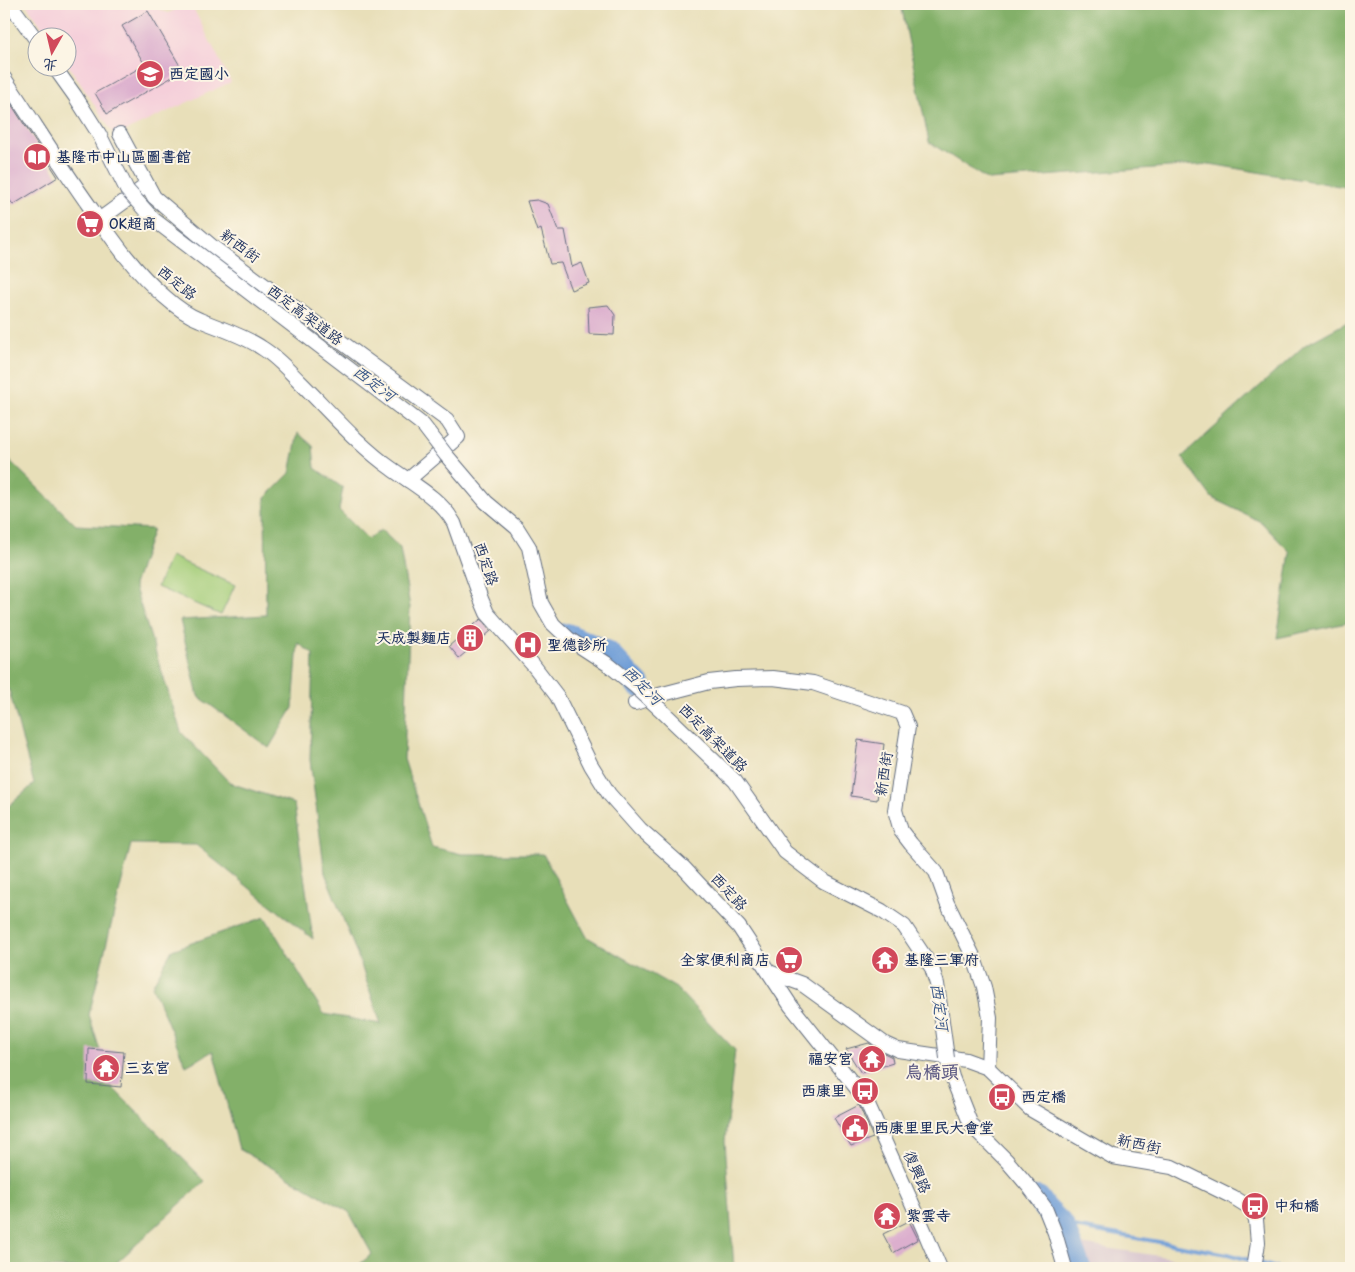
<svg xmlns="http://www.w3.org/2000/svg" width="1355" height="1272" font-family="'Comic Neue','LXGW WenKai TC',sans-serif">
<style>
.built{fill:#f5cfda}
.industrial{fill:#d1bdcb}
.green{fill:#a4cd79;stroke:#607e6c}
.forest{fill:#83b069;stroke:#4f7064}
.lines{fill:none;stroke-linecap:round;stroke-linejoin:round}
.stream{stroke:#6e9dd7;stroke-width:4}
.river{stroke:#6e9dd7;stroke-width:24}
.building{fill:#dcafce}
.minor-casing{stroke:#636d7e;stroke-width:16}
.minor{stroke:#fff;stroke-width:14}
.minor-bridge-casing{stroke:#636d7e;stroke-width:16;stroke-linecap:butt}
.minor-bridge{stroke:#fff;stroke-width:14}
.labels{text-anchor:middle;dominant-baseline:central;stroke-width:4;stroke-linejoin:round;paint-order:stroke}
.poi-label{font-size:15px;font-weight:bold;fill:#1b2f5e;stroke:#fcf5e5;text-anchor:start}
.street-label{font-size:15px;fill:#1b2f5e;stroke:#fcf5e5}
.water-label{font-size:16px;font-style:italic;fill:#385688;stroke:#fcf5e5}
.quarter-label{font-size:18px;font-weight:bold;fill:#5f5c85;stroke:#fcf5e5}
</style>
<rect width="100%" height="100%" fill="#fcf5e5"/>
<filter id="ink" filterUnits="userSpaceOnUse"><feTurbulence type="fractalNoise" baseFrequency=".02" numOctaves="2"/><feDisplacementMap in="SourceGraphic" scale="10" xChannelSelector="R" yChannelSelector="G"/><feConvolveMatrix kernelMatrix="1 2 1 2 8 2 1 2 1" color-interpolation-filters="sRGB"/></filter>
<filter id="wash" filterUnits="userSpaceOnUse"><feTurbulence type="fractalNoise" baseFrequency=".0096" numOctaves="4" result="noise"/><feDisplacementMap in="SourceGraphic" scale="20" xChannelSelector="R" yChannelSelector="G"/><feGaussianBlur stdDeviation="1.12" result="paint"/><feColorMatrix in="noise" values="0 0 0 0 0 0 0 0 0 0 0 0 0 0 0 0 0 1.4 0 .05"/><feComposite in="paint" operator="in"/></filter>
<g filter="url(#wash)">
<rect width="100%" height="100%" fill="#e8dfb9"/>
<!-- built -->
<polygon class="built" points="26,4 154,4 156,8 168,13 188,4 191,4 231,82 115,136 68,65 68,38 49,37"/>
<!-- industrial -->
<polygon class="industrial" points="1080,1244 1239,1268 1085,1268"/>
<!-- green -->
<polygon class="green" points="170,556 235,585 221,615 157,587"/>
<!-- forest -->
<g class="forest">
<polygon points="896,4 1351,4 1351,188 1210,164 988,180 929,142 902,9"/>
<polygon points="1351,320 1351,622 1277,638 1290,552 1261,522 1212,498 1182,457 1305,345"/>
<polygon points="298,433 313,446 315,468 343,488 339,510 368,539 381,530 400,548 410,607 404,759 432,847 462,854 543,854 587,937 676,988 735,1050 725,1141 734,1268 355,1268 372,1254 349,1212 239,1149 213,1051 186,1066 152,986 172,950 265,917 324,1014 381,1024 360,962 325,873 310,760 313,654 298,643 293,708 269,748 198,696 180,620 266,615 265,498 290,473"/>
<polygon points="4,455 76,525 153,529 134,585 181,732 230,783 294,804 313,939 196,845 131,844 89,1015 111,1086 205,1181 111,1268 4,1268 4,810 34,784 9,690 4,690"/>
</g>
<g class="lines">
<!-- stream -->
<polyline class="stream" points="1062,1225 1228,1254 1277,1268"/>
<!-- river -->
<g class="river">
<polyline points="567,635 608,653 639,686"/>
<polyline points="1038,1198 1045,1208 1062,1225 1079,1268"/>
</g>
</g>
<g id="blocks">
<!-- building -->
<g class="building">
<polygon points="148,11 183,71 107,114 95,93 145,65 122,26"/>
<polygon points="4,93 58,177 13,205 4,191"/>
<polygon points="537,200 548,204 558,230 565,230 572,267 582,263 589,283 571,290 561,263 550,264 541,229 537,231 527,201"/>
<polygon points="608,305 615,315 614,335 589,334 588,307"/>
<polygon points="481,619 491,631 459,658 449,646"/>
<polygon points="858,740 884,744 877,800 851,796"/>
<polygon points="869,1043 880,1051 892,1057 893,1063 861,1073 846,1049"/>
<polygon points="89,1049 124,1052 121,1087 88,1084"/>
<polygon points="859,1105 873,1138 851,1146 834,1118"/>
<polygon points="909,1221 918,1239 893,1253 883,1234"/>
</g>
</g>
</g>
<g filter="url(#ink)">
<use href="#blocks" fill-opacity="0" stroke="#636d7e" stroke-width="1"/>
<g class="lines">
<!-- minor casing -->
<g class="minor-casing">
<g id="minor">
<polyline points="10,4 38,42"/>
<path d="M4 78C33 121 60 165 90 207 113 240 135 272 165 297 175 306 187 315 200 320 221 329 243 335 262 348 277 357 289 371 301 383 329 411 360 447 392 469 414 485 441 499 454 523L481 599 487 613 534 666 557 696 591 765 609 794 640 829 684 868 739 927 791 1006 866 1100 924 1230 940 1268"/>
<polyline points="120,134 154,197 214,248 447,420 458,437 408,480"/>
<polyline points="99,220 147,185"/>
<polyline points="635,703 659,695 709,682 736,679 773,678 813,683 902,713 908,727 895,810 901,831 911,844 936,872 947,903 974,958 984,987 990,1018 988,1068"/>
<polyline points="769,972 802,984 885,1044 898,1050 966,1060 988,1068 1030,1109 1113,1157 1172,1167 1233,1197 1249,1207 1253,1212 1256,1220 1258,1243 1254,1268"/>
<polyline points="947,1058 952,1077 971,1125 1007,1161 1031,1189 1045,1208 1055,1233 1065,1268"/>
</g>
</g>
<!-- minor -->
<use href="#minor" class="minor"/>
<!-- minor-bridge casing -->
<g class="minor-bridge-casing">
<polyline id="minor-bridge" points="55,68 75,96 99,134 127,190 153,219 423,425 446,455 486,502 517,528 529,547 541,603 553,624 569,639 609,665 635,686 660,709 735,781 785,852 823,881 882,911 904,926 932,968 937,984 947,1058"/>
</g>
<!-- minor-bridge -->
<use href="#minor-bridge" class="minor-bridge"/>
</g>
</g>
<!-- icons -->
<defs>
<g id="school-disc" transform="scale(1.4375)"><circle r="9.5" fill="#d1495b" stroke="#fcf5e5"/><path d="M0-5L7-2L0 1L-7-2ZM-4 1L0 2.5L4 1V4Q0 6-4 4Z" fill="#fff"/></g>
<g id="library-disc" transform="scale(1.4375)"><circle r="9.5" fill="#d1495b" stroke="#fcf5e5"/><path d="M-6-4Q-3-5.5-.7-3.5V5Q-3 3-6 4ZM6-4Q3-5.5 .7-3.5V5Q3 3 6 4Z" fill="#fff"/></g>
<g id="supermarket-disc" transform="scale(1.4375)"><circle r="9.5" fill="#d1495b" stroke="#fcf5e5"/><path d="M-6-5.5h2.5l.6 2H6L4.5 2H-2.5L-4.4-4H-6ZM-1.5 3.2a1.3 1.3 0 1 0 .1 0ZM3 3.2a1.3 1.3 0 1 0 .1 0Z" fill="#fff"/></g>
<g id="building-disc" transform="scale(1.4375)"><circle r="9.5" fill="#d1495b" stroke="#fcf5e5"/><path d="M-4-6H4V6H1V3H-1V6H-4ZM-2.5-4.3h1.7v1.8h-1.7ZM.8-4.3h1.7v1.8H.8ZM-2.5-1h1.7V.8h-1.7ZM.8-1h1.7V.8H.8Z" fill="#fff"/></g>
<g id="hospital-disc" transform="scale(1.4375)"><circle r="9.5" fill="#d1495b" stroke="#fcf5e5"/><path d="M-5-5h3v3.5h4V-5h3V5h-3V1.5h-4V5h-3Z" fill="#fff"/></g>
<g id="temple-disc" transform="scale(1.4375)"><circle r="9.5" fill="#d1495b" stroke="#fcf5e5"/><path d="M0-6L5-2H3V0L6.5 2.5H4V6H1.5V3h-3V6H-4V2.5H-6.5L-3 0V-2H-5Z" fill="#fff"/></g>
<g id="bus-disc" transform="scale(1.4375)"><circle r="9.5" fill="#d1495b" stroke="#fcf5e5"/><path d="M-5-6H5V4H4V6H2V4H-2V6H-4V4H-5ZM-3.5-4V0h7V-4ZM-3.5 1.2v1.5H-2V1.2ZM2 1.2v1.5H3.5V1.2Z" fill="#fff"/></g>
<g id="civic-disc" transform="scale(1.4375)"><circle r="9.5" fill="#d1495b" stroke="#fcf5e5"/><path d="M-.6-6.5H3V-4.5H.6V-3L4-1V1h2V6H-6V1h2V-1L-.6-3ZM-1.2 2.5V6h2.4V2.5Z" fill="#fff"/></g>
</defs>
<g fill-rule="evenodd">
<use href="#school-disc" x="150" y="74"/>
<use href="#library-disc" x="37" y="157"/>
<use href="#supermarket-disc" x="90" y="224"/>
<use href="#building-disc" x="470" y="638"/>
<use href="#hospital-disc" x="528" y="645"/>
<use href="#supermarket-disc" x="789" y="960"/>
<use href="#temple-disc" x="885" y="960"/>
<use href="#temple-disc" x="872" y="1059"/>
<use href="#temple-disc" x="106" y="1068"/>
<use href="#bus-disc" x="865" y="1091"/>
<use href="#bus-disc" x="1002" y="1097"/>
<use href="#civic-disc" x="855" y="1128"/>
<use href="#bus-disc" x="1255" y="1206"/>
<use href="#temple-disc" x="887" y="1216"/>
</g>
<g class="labels">
<!-- poi labels -->
<g class="poi-label">
<text x="169" y="74">西定國小</text>
<text x="56" y="157">基隆市中山區圖書館</text>
<text x="109" y="224">OK超商</text>
<text x="451" y="638" text-anchor="end">天成製麵店</text>
<text x="547" y="645">聖德診所</text>
<text x="770" y="960" text-anchor="end">全家便利商店</text>
<text x="904" y="960">基隆三軍府</text>
<text x="853" y="1059" text-anchor="end">福安宮</text>
<text x="125" y="1068">三玄宮</text>
<text x="846" y="1091" text-anchor="end">西康里</text>
<text x="1021" y="1097">西定橋</text>
<text x="874" y="1128">西康里里民大會堂</text>
<text x="1274" y="1206">中和橋</text>
<text x="906" y="1216">紫雲寺</text>
</g>
<!-- street labels -->
<g class="street-label">
<text transform="translate(240 246) rotate(37)">新西街</text>
<text transform="translate(177 283) rotate(39)">西定路</text>
<text transform="translate(305 315) rotate(37)">西定高架道路</text>
<text transform="translate(486 564) rotate(71)">西定路</text>
<text transform="translate(713 738) rotate(45)">西定高架道路</text>
<text transform="translate(884 774) rotate(-81)">新西街</text>
<text transform="translate(729 892) rotate(47)">西定路</text>
<text transform="translate(1139 1144) rotate(12)">新西街</text>
<text transform="translate(917 1172) rotate(66)">復興路</text>
</g>
<!-- water labels -->
<g class="water-label">
<text transform="translate(374 384) rotate(37)">西定河</text>
<text transform="translate(642 686) rotate(44)">西定河</text>
<text transform="translate(939 1007) rotate(82)">西定河</text>
</g>
<!-- quarter labels -->
<g class="quarter-label">
<text x="932" y="1072">烏橋頭</text>
</g>
</g>
<!-- margin -->
<rect width="1355" height="1272" fill="none" stroke="#fcf5e5" stroke-width="20"/>
<!-- north arrow -->
<g transform="translate(52 52) rotate(188)"><circle r="24" fill="#fcf5e5" stroke="#a2a6af"/>
<path d="M0-4L9 19L0 12L-9 19Z" fill="#d1495b"/>
<text y="-8" font-size="14" font-weight="bold" text-anchor="middle" fill="#1b2f5e">北</text>
</g>
</svg>
